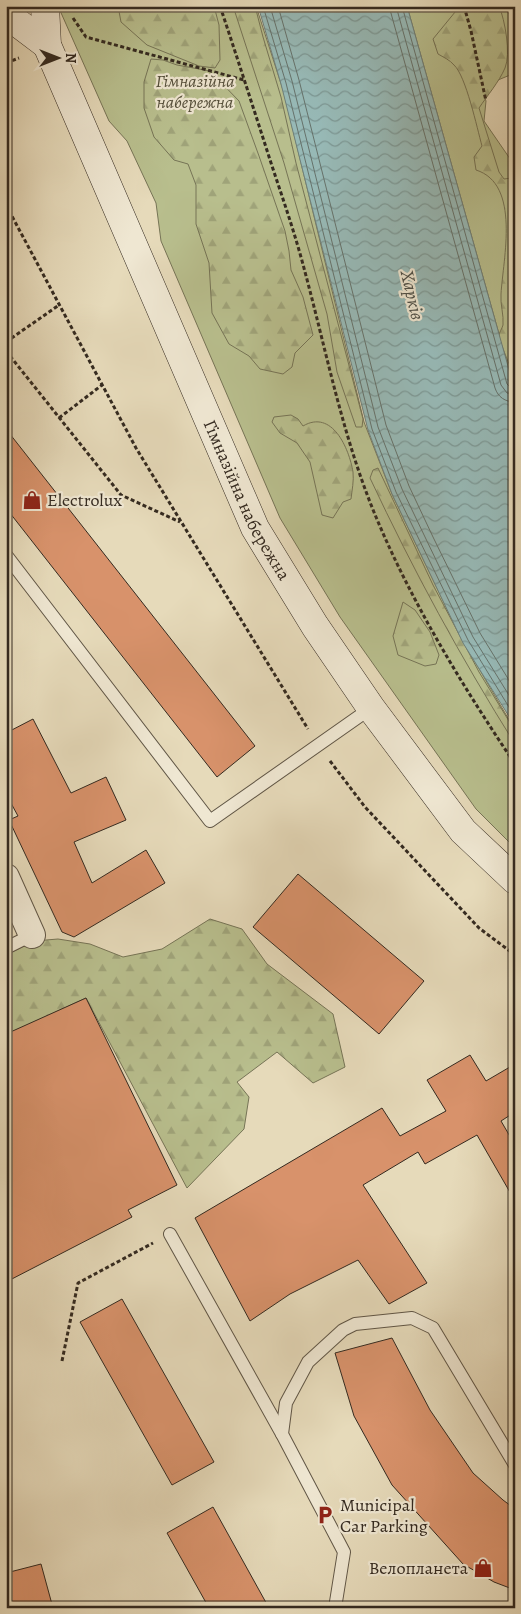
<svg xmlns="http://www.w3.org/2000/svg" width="521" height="1614" font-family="Alegreya,serif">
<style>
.green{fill:#b8be8d;stroke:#767456}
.forest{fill:url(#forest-firs);stroke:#767456}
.water{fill:url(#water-waves);stroke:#6f807a}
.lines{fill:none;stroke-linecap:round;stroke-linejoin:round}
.shore{stroke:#66726b;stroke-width:1}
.building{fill:#d8926b;stroke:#342a20}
.lane-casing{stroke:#605646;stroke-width:14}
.street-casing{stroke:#605646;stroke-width:28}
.secondary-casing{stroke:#342a20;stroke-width:29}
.path{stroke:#342a20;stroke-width:3;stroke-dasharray:4 2.5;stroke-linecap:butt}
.lane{stroke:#efe7d2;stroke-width:12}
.street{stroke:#efe7d2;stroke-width:26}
.secondary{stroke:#efe7d2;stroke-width:28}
.labels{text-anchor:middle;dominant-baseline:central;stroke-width:4.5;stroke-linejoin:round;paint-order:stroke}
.park-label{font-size:18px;font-style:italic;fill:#554f3b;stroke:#efe7d2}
.poi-label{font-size:18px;fill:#342a20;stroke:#efe7d2;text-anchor:start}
.street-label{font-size:18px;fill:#342a20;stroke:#efe7d2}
.water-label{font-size:19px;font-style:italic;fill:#4d4e46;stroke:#efe7d2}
</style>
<defs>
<pattern id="forest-firs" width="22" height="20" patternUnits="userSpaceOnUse" patternTransform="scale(1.25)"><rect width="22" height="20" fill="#b8be8d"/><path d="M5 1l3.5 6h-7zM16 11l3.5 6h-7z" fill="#9fa379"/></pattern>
<pattern id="water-waves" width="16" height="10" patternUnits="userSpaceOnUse" patternTransform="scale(1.25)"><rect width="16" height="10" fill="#97b9b6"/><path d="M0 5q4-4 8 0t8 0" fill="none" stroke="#7c9794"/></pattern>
</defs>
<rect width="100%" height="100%" fill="#e6daba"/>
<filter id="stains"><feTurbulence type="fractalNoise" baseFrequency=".004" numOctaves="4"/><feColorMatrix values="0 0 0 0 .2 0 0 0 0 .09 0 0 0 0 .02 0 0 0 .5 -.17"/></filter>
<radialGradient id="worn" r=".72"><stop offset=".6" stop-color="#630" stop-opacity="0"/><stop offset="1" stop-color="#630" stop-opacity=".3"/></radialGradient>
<!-- green -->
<g class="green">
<polygon points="58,6 256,6 284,93 364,422 392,494 461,638 515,730 515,848 476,809 403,706 340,617 280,518 161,241 156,203 127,141 109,121"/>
<polygon points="407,6 506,6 515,28 515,73 481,87 486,101 484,121 515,166 515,391"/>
</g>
<!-- forest -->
<g class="forest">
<polygon points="118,6 214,6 219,25 220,60 215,68 199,66 147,45 121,22"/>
<polygon points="233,6 255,6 263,37 281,97 296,163 363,419 362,427 356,427 337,372 327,314 284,163"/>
<path d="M460 6H499C505 20 511 54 505 68 499 82 487 96 479 108L499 172 504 179 512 178 515 162V379C512 371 500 343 499 336 499 332 502 329 503 325 504 315 500 304 501 294 503 259 521 184 476 170L474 157 482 146C477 128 466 76 454 65 450 60 443 57 438 54L433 39Z"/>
<polygon points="151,59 163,60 177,65 210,71 239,101 259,156 285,231 289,251 291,270 303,297 313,335 295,353 292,367 283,374 260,369 249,356 229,344 212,313 209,263 196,224 196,185 188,164 174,160 154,137 144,108 144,82"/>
<path d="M291 415 298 419 303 426C332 409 349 448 353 472 354 481 352 490 351 499L343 502 333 518 322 515 310 462 297 443 280 433 272 422 274 417Z"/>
<path d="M378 468 433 585 479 672 515 731V744C461 658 413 570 370 478L373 470Z"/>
<polygon points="403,602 415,610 430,632 439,655 436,664 425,666 398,655 393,636"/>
<polygon points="210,919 242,929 267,964 333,1014 345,1067 313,1083 277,1052 237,1082 249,1097 244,1129 187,1188 86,998 6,1035 6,955 34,941 58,939 90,944 123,957 162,949"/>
</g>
<!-- water -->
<polygon class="water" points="258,6 407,6 515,391 515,726 463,643 392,494 368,430 281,84"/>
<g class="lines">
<!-- shore -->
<g class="shore">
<polyline points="263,6 286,83 372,429 396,492 468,640 515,717"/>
<polyline points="270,6 292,81 378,427 402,489 473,637 515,705"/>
<polyline points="278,6 299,80 386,425 409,486 433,537 480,633 515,690"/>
<path d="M389 6 495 388C498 397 505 402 515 402"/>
<polyline points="396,6 501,385 507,393 515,394"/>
<polyline points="402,6 507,384 510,387 515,388"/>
</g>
</g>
<!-- building -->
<g class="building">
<polygon points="6,429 255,746 217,777 6,508"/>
<polygon points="33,719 71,793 106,777 126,820 74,842 92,883 146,850 165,883 74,937 62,932 9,820 18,816 6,794 6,733"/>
<polygon points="298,874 424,981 379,1034 253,927"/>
<polygon points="86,998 177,1185 128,1210 132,1217 6,1282 6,1034"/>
<polygon points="470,1055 486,1081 515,1064 515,1112 501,1121 515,1145 515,1201 477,1135 425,1164 418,1152 363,1185 427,1283 389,1304 358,1260 290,1294 250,1321 195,1218 382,1108 400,1136 446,1111 427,1080"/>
<polygon points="122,1299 214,1462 172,1485 80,1322"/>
<polygon points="392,1338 430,1410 473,1473 503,1500 515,1509 515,1590 494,1582 463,1564 392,1485 354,1416 335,1353"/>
<polygon points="213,1507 269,1608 209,1608 167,1533"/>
<polygon points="41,1564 53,1608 6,1608 6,1573"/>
</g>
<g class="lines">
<!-- lane casing -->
<g class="lane-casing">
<g id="lane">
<polyline points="6,555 210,821 371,708"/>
<polyline points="6,948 32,935"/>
<polyline points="170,1234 282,1434"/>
<polyline points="335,1608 344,1552 282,1434 286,1403 308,1362 343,1330 355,1324 412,1318 433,1328 515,1465"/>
</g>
</g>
<!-- street casing -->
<g class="street-casing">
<polyline id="street" points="6,877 32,935"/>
</g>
<!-- secondary casing -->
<g class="secondary-casing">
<g id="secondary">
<path id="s1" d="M45 6 47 45 255 528 315 626 371 708 463 831 515 880"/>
<polyline points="6,14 47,45"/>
</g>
</g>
<!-- path -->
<g class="path">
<path d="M220 6C238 60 255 113 272 166 284 202 296 237 305 272 327 354 343 438 376 517 412 603 463 687 515 764"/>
<polyline points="464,6 471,31 486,101"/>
<polyline points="73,18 86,37 244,80"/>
<polyline points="6,63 19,58"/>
<polyline points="6,205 136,448 308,729"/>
<polyline points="6,342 59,305"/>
<polyline points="6,351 121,495 180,522"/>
<polyline points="59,418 102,385"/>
<polyline points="330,761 365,807 479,928 515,955"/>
<polyline points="62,1361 78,1283 153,1243"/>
<polyline points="487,1608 487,1606"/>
</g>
<!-- lane -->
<use href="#lane" class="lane"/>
<!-- street -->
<use href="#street" class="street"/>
<!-- secondary -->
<use href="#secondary" class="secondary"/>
</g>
<!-- icons -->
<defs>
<g id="shop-bare" transform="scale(1.5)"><path d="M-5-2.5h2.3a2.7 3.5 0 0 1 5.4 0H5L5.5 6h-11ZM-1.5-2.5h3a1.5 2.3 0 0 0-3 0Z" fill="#8f2418" stroke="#efe7d2" stroke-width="2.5" paint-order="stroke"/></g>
<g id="parking-bare" transform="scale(1.5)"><path d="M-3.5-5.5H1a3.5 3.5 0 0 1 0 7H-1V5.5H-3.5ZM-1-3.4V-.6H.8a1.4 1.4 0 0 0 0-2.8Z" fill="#8f2418" stroke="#efe7d2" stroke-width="2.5" paint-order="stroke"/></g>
</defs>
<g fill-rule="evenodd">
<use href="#shop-bare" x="32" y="500"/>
<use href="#parking-bare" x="325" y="1515"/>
<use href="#shop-bare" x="483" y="1568"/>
</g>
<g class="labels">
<!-- park labels -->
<g class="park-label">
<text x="195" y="81">Гімназійна<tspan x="195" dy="21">набережна</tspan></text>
</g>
<!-- poi labels -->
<g class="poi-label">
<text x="47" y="500">Electrolux</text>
<text x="340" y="1505">Municipal<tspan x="340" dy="21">Car Parking</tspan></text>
<text x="468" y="1568" text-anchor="end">Велопланета</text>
</g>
<!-- street labels -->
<g class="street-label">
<text stroke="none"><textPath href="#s1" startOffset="536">Гімназійна набережна</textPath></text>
</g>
<!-- water labels -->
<g class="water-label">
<text transform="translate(412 295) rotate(77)">Харків</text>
</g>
</g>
<!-- margin -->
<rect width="521" height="1614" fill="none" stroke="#e6daba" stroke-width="25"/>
<rect x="8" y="8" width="506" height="1599" fill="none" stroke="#342a20" stroke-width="2.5"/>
<rect x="12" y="12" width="496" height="1589" fill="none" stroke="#342a20"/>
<!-- north arrow -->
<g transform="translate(58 58) rotate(90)" stroke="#efe7d2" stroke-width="4" paint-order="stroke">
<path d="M0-4L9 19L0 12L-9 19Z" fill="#342a20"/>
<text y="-8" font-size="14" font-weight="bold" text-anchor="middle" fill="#342a20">N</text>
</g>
<rect width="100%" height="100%" filter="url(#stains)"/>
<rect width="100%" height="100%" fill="url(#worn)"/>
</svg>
